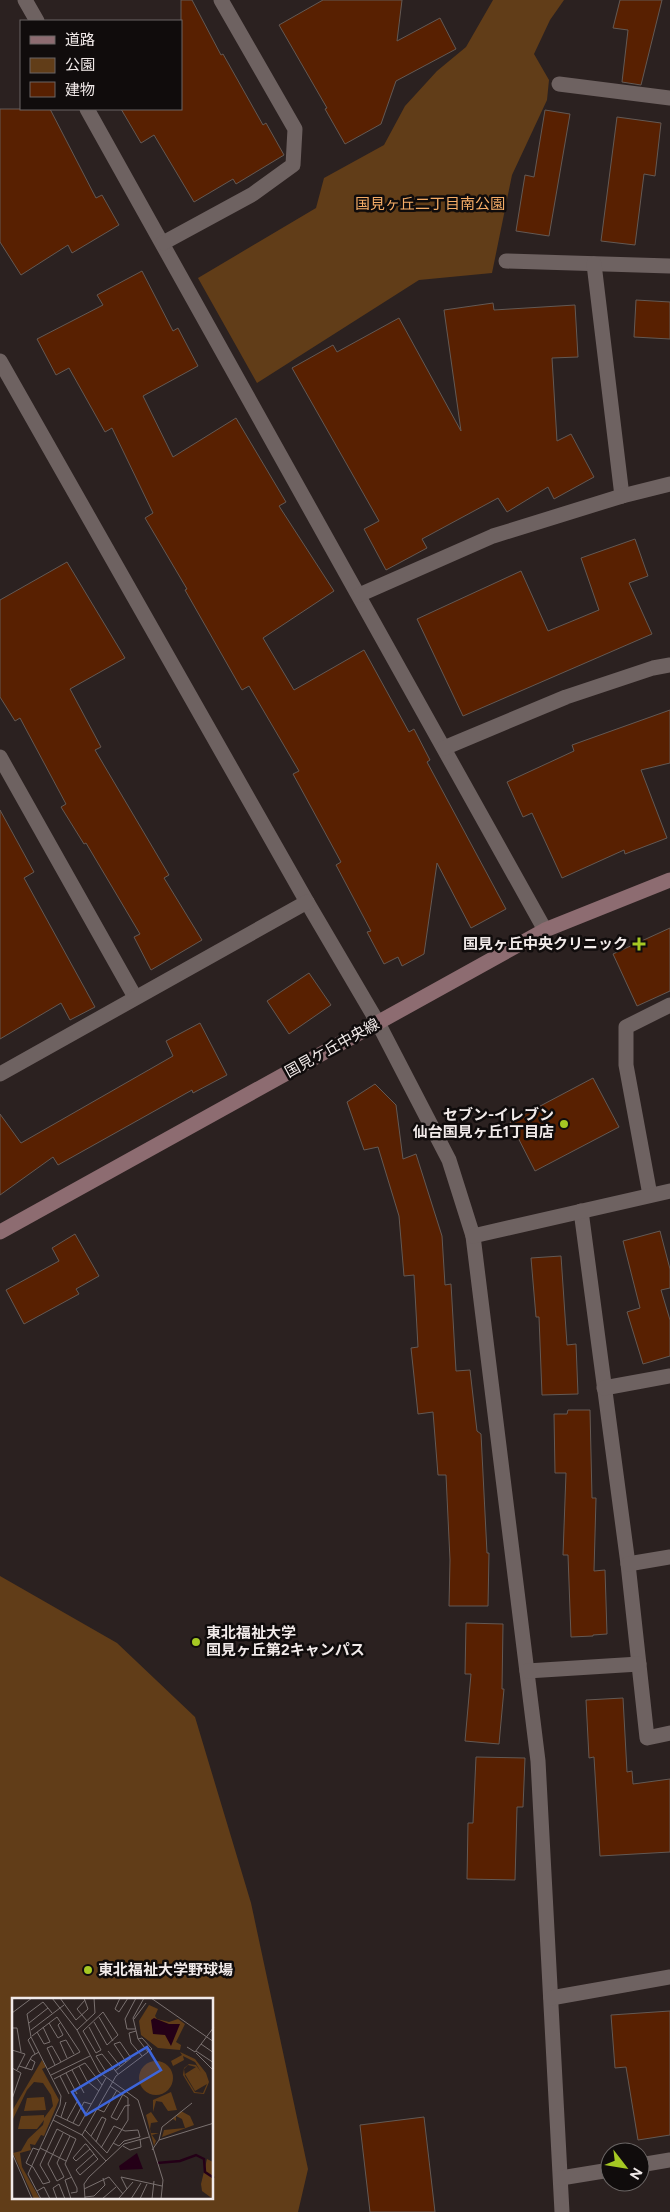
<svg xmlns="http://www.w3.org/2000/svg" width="670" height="2212" font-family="Figtree,'Noto Sans JP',sans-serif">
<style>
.green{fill:#613d18;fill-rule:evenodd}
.building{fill:#582001;stroke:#635954}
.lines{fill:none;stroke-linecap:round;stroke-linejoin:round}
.street{stroke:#6e6261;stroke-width:15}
.secondary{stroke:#8d6c71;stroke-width:15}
.poi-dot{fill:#a5c823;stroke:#100c0c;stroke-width:2}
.labels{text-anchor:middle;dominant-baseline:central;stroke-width:5;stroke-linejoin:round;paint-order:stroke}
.park-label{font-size:15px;fill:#f6ad67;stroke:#100c0c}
.poi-label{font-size:15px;font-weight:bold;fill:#f1eae9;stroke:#100c0c;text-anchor:end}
.street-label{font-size:15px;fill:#f1eae9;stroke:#100c0c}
.inset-river{fill:none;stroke:#240017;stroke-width:2.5}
.inset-road{fill:none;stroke:#7a7170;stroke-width:1}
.view{fill:#3d65db;fill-opacity:0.15;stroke:#3d65db;stroke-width:2.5}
.inset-edge{fill:none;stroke:#f1eae9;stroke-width:2.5}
</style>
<rect width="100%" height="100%" fill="#2b2120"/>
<!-- green -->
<g class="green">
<polygon points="493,0 564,0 550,20 534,54 549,80 547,100 512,175 492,273 419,280 257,383 198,278 316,208 324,178 384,145 405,106 437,71 466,47"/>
<path d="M0 1576 117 1643 195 1717 251 1903 308 2169 298 2212H0ZM14 2000H212V2198H14Z"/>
</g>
<!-- building -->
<g class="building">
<polygon points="181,0 192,0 221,55 223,54 263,125 266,123 284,155 236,184 233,179 194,202 154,135 141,143 121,109 181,109"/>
<polygon points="323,0 402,0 397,41 440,18 456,49 396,81 381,124 345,144 325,109 327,108 279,25"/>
<polygon points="620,0 662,0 641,85 622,82 628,30 613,28"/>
<polygon points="0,109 50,109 96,198 102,195 119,225 72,253 68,245 21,275 0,242"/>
<polygon points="545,110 570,114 549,236 516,231 525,175 534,177"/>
<polygon points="617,117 661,123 655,176 644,174 635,245 601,241"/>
<polygon points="142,271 173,331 178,328 198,366 143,396 173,457 236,418 286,502 279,506 334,591 263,638 294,690 364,650 409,732 414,729 430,760 427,762 506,909 471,928 437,863 424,954 402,966 398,957 384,964 367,932 371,931 336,865 341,862 293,774 299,771 249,686 242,690 185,590 187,589 145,518 153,513 112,428 105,432 69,368 56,375 37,339 103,305 97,295"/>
<polygon points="636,300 670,302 670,339 634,337"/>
<polygon points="493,303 494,310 575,305 578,357 552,358 557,441 571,434 594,477 554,499 548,487 507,512 498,498 422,539 427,548 386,570 364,529 379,521 292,368 333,345 337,352 399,318 461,431 444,310"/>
<polygon points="635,539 648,576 629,583 652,634 463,716 417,619 521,571 548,631 599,610 581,558"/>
<polygon points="67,562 125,658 70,689 101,747 95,750 169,875 164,878 202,940 151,970 134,937 140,934 86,843 84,844 61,807 66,804 20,718 15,721 0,697 0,600"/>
<polygon points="670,710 670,763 641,770 667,838 625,854 624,850 562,878 532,813 523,817 507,782 574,751 572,745"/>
<polygon points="0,810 34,872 24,878 95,1007 70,1020 61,1003 0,1039"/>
<polygon points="670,928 670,991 637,1006 613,954"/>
<polygon points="309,973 331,1005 289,1034 267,1001"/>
<polygon points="200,1023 227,1075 193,1093 192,1090 58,1165 53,1157 0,1195 0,1114 21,1143 173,1056 166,1041"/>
<polygon points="593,1078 619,1127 535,1171 510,1122"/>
<polygon points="375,1084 396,1105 403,1159 416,1154 442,1236 445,1285 451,1284 456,1371 470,1370 477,1431 481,1434 487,1553 489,1553 488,1606 449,1606 450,1560 446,1475 438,1475 433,1412 418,1414 411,1348 418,1347 414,1275 404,1276 399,1216 378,1147 364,1150 347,1102"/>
<polygon points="660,1231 670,1269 670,1288 661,1290 670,1320 670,1356 643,1364 627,1312 640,1308 623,1241"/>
<polygon points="75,1234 99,1276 76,1289 79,1294 24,1324 6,1290 59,1261 52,1248"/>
<polygon points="561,1256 567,1345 576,1344 578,1394 542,1395 539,1317 536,1317 531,1258"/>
<polygon points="568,1410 590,1410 592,1498 596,1498 594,1571 605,1570 607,1634 593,1635 593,1636 571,1637 568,1555 563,1555 566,1473 555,1473 554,1414 567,1414"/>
<polygon points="466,1623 503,1624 502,1689 504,1689 499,1744 465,1741 471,1674 465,1674"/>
<polygon points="623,1698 627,1772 632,1771 633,1784 670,1779 670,1852 600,1856 594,1757 589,1758 586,1700"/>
<polygon points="476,1757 525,1758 523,1807 517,1807 515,1880 467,1879 468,1823 473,1823"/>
<polygon points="670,2011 670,2135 638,2140 626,2067 615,2068 611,2015"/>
<polygon points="424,2117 435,2212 370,2212 360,2125"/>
</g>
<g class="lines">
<!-- street -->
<g class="street">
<polyline points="25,0 37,21"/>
<polyline points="559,84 670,98"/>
<polyline points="87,109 545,930"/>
<polyline points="163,243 253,194 293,165 295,129 221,0"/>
<polyline points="506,261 670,266"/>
<polyline points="594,264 622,496"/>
<polyline points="0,361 307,902 378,1023 449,1160 473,1236 538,1761 562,2212"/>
<polyline points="359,595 493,536 622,496 670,484"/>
<polyline points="444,748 566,697 653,668 670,665"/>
<polyline points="0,757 135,997"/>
<polyline points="0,1074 307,902"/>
<polyline points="650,1195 626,1065 626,1027 670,1005"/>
<polyline points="581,1211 628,1564 647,1738 670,1733"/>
<polyline points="473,1236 670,1191"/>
<polyline points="604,1388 670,1376"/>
<polyline points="628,1564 670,1557"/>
<polyline points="527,1671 639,1664"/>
<polyline points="551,1998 670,1977"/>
<polyline points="640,2165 670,2160"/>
<polyline points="561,2178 610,2170"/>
</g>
<!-- secondary -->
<polyline class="secondary" points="0,1232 545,930 670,880"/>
</g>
<!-- markers -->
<g class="poi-dot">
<path d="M636.5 936.5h5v5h5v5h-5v5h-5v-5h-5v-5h5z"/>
<circle cx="564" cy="1124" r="5"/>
<circle cx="196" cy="1642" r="5"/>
<circle cx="88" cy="1970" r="5"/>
</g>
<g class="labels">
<!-- park labels -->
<g class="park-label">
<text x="430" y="204">国見ヶ丘二丁目南公園</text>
</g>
<!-- poi labels -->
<g class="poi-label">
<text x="628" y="944">国見ヶ丘中央クリニック</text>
<text x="554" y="1115">セブン-イレブン<tspan x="554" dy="17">仙台国見ヶ丘1丁目店</tspan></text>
<text x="206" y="1633" text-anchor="start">東北福祉大学<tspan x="206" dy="17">国見ヶ丘第2キャンパス</tspan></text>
<text x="98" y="1970" text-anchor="start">東北福祉大学野球場</text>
</g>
<!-- street labels -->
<g class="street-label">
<text transform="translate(332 1048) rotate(-29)">国見ケ丘中央線</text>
</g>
</g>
<!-- overview -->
<g transform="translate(12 1998)">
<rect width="201" height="201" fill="#2b2120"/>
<path d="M137 7 146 11 143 18 145 21 157 24 166 21 173 26 164 44 169 47 168 52 146 50 129 37 127 23ZM168 54 183 61 194 75 197 84 192 96 182 95 171 77 172 70 177 66 184 67 189 74 183 64 171 58 172 62 161 68 159 63 170 57ZM176 67 184 69 173 76 183 93 195 86 191 95 183 94 173 78 172 71ZM30 62 34 69 30 71 47 102 32 138 29 137 23 147 18 146 19 152 8 155 10 169 28 201H22L1 155 9 153 16 141 31 127 32 122 25 131H6L9 118 32 117V120L41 108 39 97 31 85 22 84 15 92 0 123V113ZM127 80a17 17 0 1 1 34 0a17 17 0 1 1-34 0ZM159 94 165 112 156 113 150 104 144 103 141 114V102ZM32 99 34 112 12 113 15 100ZM169 113 178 118 182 127 150 139 152 132 173 130 170 121 164 118V123L161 121 151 130ZM139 114 146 124 139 125 138 131 139 135H147L140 137 144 143 142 148 134 117ZM195 161 201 164V201L190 193 189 186Z" fill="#613d18" fill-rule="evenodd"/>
<path d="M142 20 157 26H168L159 48 153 37 141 36 139 22ZM125 155 131 171 108 172 107 168Z" fill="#240017"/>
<path class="inset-river" d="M145 165 168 163 184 157 192 161 193 174 202 180"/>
<path class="inset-road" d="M40 0 65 32 87 74 126 102 151 182 149 201M48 0 64 22 76 11 72 0M108 0 103 11 107 14 116 0M132 0 121 20 126 41 136 54M139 0 202 44M73 2 65 11 75 23M0 15 20 0M87 19 101 43M122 21 134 5M17 25 36 10 40 15M37 25 46 40 51 37 46 27 49 24M77 29 89 52 84 55 71 33 91 14 106 37 95 47 82 24M0 30H5L9 54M123 31H115L113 21 124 0M19 32 52 7M65 32 83 15 82 0M124 33 117 35 119 45 130 58M25 34 32 46 38 44 31 29M20 38 45 19 68 54 36 71M19 39 16 42 23 56M189 46 202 55M175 49 183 54 202 29M0 52 13 56 5 72M96 53 108 68M184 53 202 65M184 55 202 73M55 60 48 44 54 42 62 56M43 67 35 50 40 48 49 64M7 68 20 72 23 64 18 61M67 68 75 83 87 93M0 70 9 75 0 101M13 71 20 58 27 54M101 71 94 74 84 58 90 56 106 76M60 72 72 95M103 73 119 60 108 44 102 46 114 64M54 75 65 96M39 77 78 58M48 78 57 96M42 81 73 65 90 87M111 96 99 119 105 122 113 108 118 107M85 111 92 114 105 92M44 117 67 128 94 80M49 119 54 104M41 122 70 137 94 163M55 122 65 104M61 125 72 104 79 106M73 132 95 155 116 122V100L98 88M51 135 36 166 45 183 52 179 45 165 58 138M70 137 104 78 140 51 130 40 126 41M79 138 90 119 94 121 84 144M147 142 150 129 180 105M111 148 118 152 129 149 128 141M28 150 54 163M89 150 102 128 113 133 126 132 128 139 112 143 107 148 101 145M78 151 64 163 61 160 73 146H74L82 156 84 159 86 161 68 177 64 172 82 156M27 152 21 150 14 165 21 169 31 186 38 184 28 167 45 131 64 141 53 166 65 190V194L59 195M140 152 147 142 202 125M0 155 20 201M72 191 97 179 111 196M115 191 109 179 150 188M25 193 32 189 38 201M73 199 82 198 93 187 91 180M107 200 121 184M29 201 16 176 48 107 49 98 19 39 15 16 31 4 36 10M45 201 41 190 47 186 53 201M59 201 53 182 60 179M73 201 72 186 77 179 112 146 137 139M90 201 104 189M119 201 129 185M128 201 135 186M140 201 142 183"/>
<path class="view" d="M135 49 149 72 74 117 60 94Z"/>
<rect width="201" height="201" class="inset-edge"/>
</g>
<!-- legend -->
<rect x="20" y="20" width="162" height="90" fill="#100c0c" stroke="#6a6564"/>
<rect x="30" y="36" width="25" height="8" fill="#8d6c71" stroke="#6a6564"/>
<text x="65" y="45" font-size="15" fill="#f1eae9">道路</text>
<rect x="30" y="58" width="25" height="15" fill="#613d18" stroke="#6a6564"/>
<text x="65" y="70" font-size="15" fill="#f1eae9">公園</text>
<rect x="30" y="82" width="25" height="15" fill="#582001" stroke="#6a6564"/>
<text x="65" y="95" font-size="15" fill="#f1eae9">建物</text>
<!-- north arrow -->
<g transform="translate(625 2167) rotate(121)"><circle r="24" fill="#100c0c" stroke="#6a6564"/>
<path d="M0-4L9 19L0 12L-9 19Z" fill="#a5c823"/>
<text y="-8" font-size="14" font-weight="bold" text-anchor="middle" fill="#f1eae9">N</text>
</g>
</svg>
